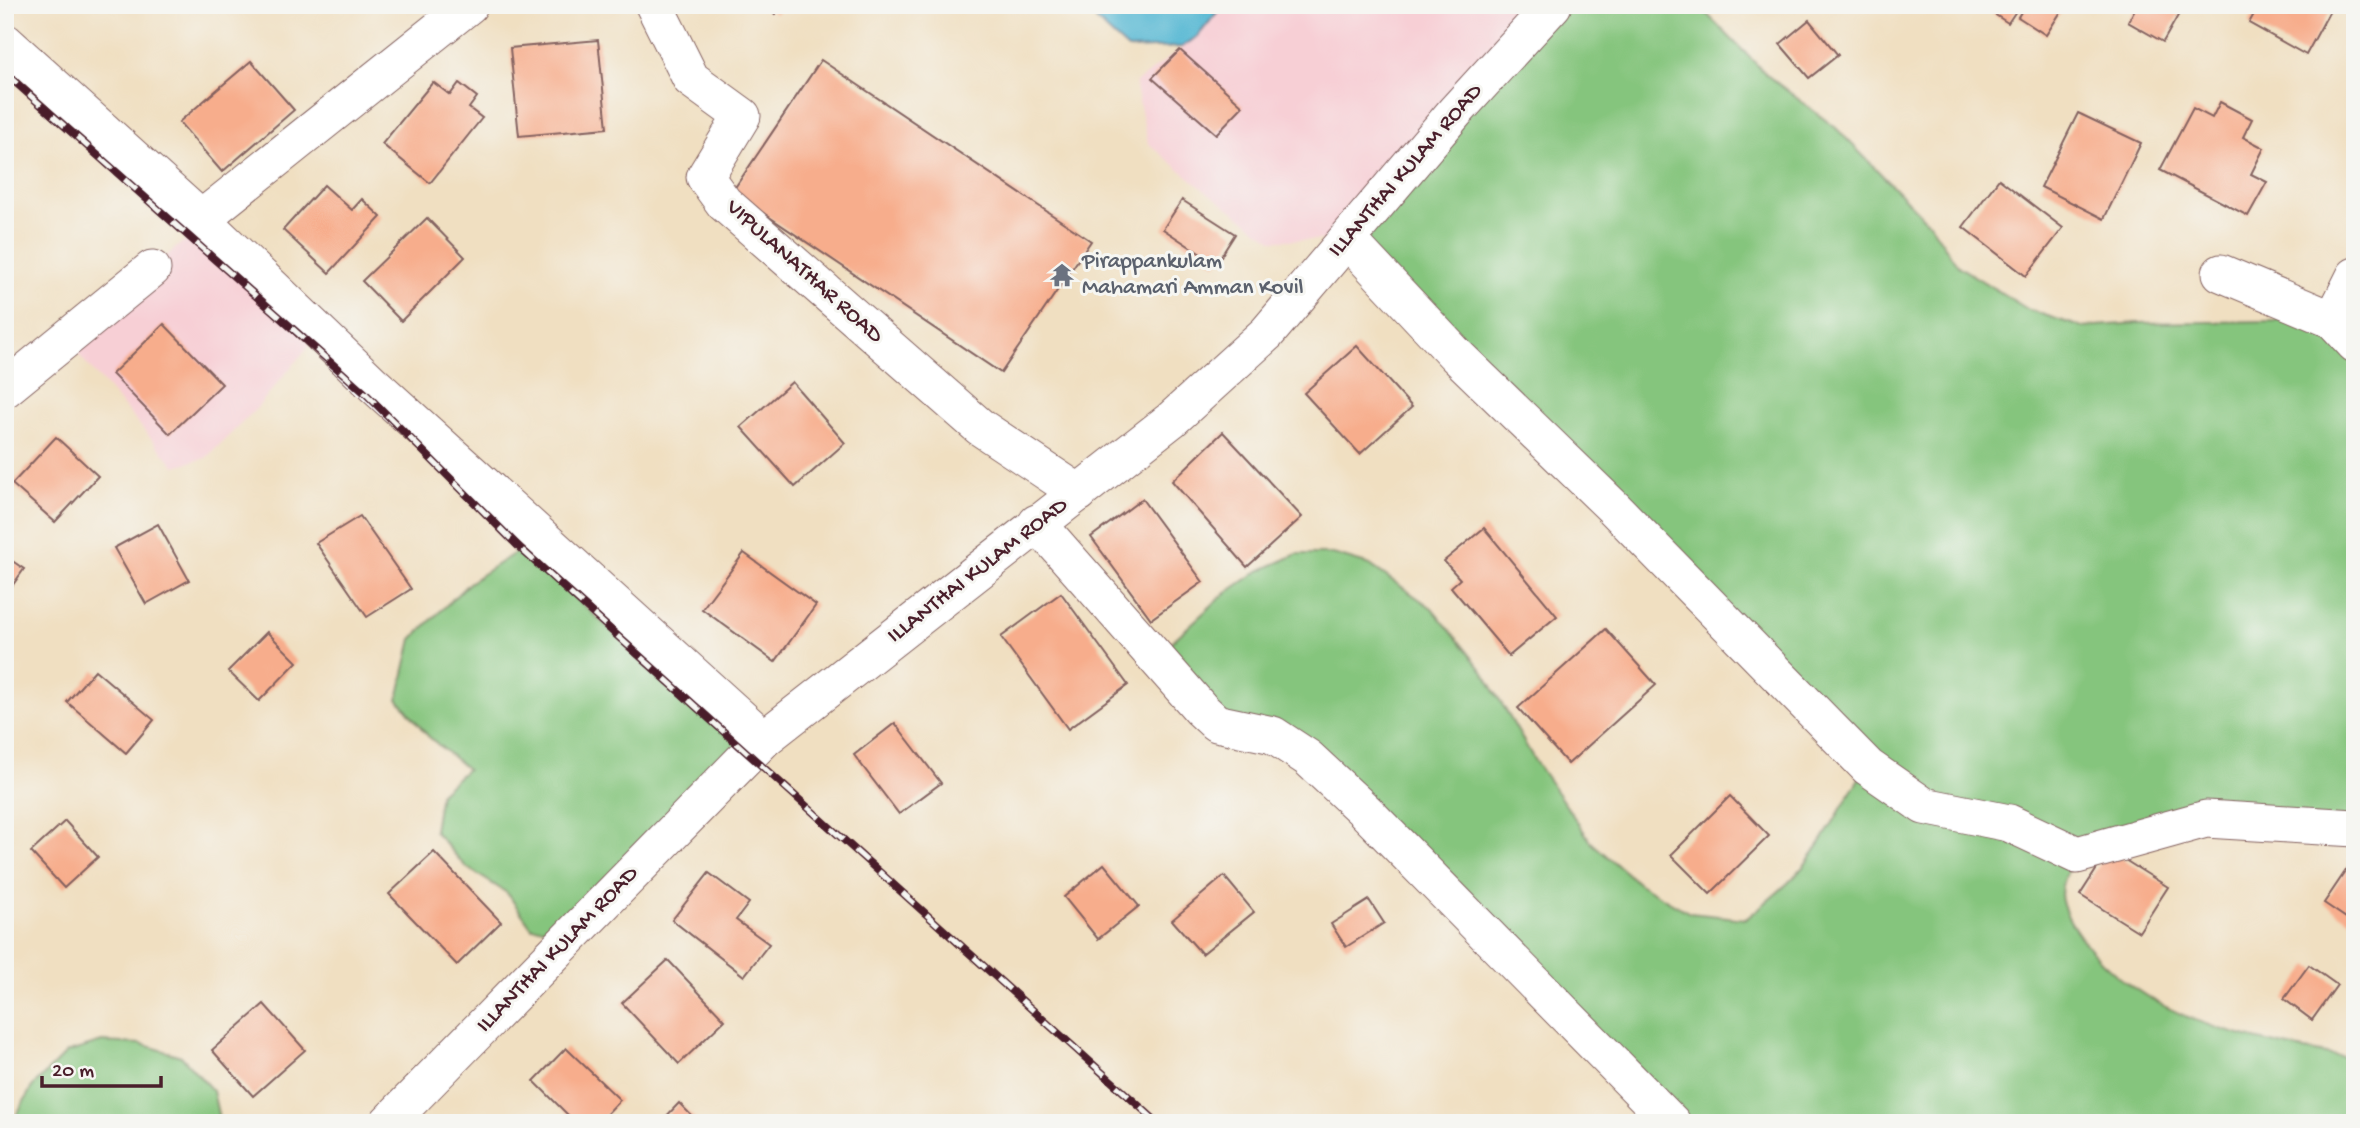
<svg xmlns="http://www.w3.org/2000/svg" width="2360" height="1128" font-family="'Gochi Hand',sans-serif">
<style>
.built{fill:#f7cfd5}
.green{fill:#85c57d;stroke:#687254;stroke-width:2}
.water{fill:#54b7d3;stroke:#4f6b7f;stroke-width:2}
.building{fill:#f7ad8c}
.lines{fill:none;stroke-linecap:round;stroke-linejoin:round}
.street-casing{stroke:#846260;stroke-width:39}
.street{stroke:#fff;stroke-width:37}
.rail-casing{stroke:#4a1f2b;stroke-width:8}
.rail{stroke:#f6f6f2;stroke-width:5;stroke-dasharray:16;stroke-linecap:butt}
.labels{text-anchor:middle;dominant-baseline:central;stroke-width:6;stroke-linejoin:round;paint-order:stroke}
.street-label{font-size:23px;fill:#4a1f2b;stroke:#f6f6f2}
.worship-label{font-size:23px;fill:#5b616d;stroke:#f6f6f2;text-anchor:start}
</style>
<rect width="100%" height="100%" fill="#f6f6f2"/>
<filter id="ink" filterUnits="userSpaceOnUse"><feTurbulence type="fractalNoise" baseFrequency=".0143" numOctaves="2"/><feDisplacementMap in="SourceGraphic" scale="14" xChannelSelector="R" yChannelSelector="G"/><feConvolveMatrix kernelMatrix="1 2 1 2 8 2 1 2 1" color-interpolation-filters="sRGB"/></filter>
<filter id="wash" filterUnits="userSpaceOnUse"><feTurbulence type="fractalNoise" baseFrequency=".00686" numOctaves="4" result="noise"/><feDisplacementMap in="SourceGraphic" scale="28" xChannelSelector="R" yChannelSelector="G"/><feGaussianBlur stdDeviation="1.57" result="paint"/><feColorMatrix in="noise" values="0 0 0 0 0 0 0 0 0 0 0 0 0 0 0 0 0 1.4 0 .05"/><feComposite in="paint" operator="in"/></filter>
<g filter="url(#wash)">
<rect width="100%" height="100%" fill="#f0dfc1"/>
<!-- built -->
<g class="built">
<polygon points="1223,5 1553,5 1348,240 1272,240 1203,189 1148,143 1135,83 1198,36"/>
<polygon points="192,234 318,335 256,409 206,458 175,466 65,339 120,296"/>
</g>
<!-- green -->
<g class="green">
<path d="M1553 5H1698L1768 76 1836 128 1930 224 1958 266 2029 310 2081 327 2138 323 2332 320 2355 276V828L2206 819 2077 855C2054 887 2057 904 2080 936 2140 1021 2259 1043 2355 1059V1123H1672L1365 811 1239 727 1155 657 1222 596 1257 572 1297 554H1333L1370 565 1432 608 1483 671 1535 761 1592 843 1639 884 1690 913 1746 919C1763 904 1781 891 1796 875 1825 843 1843 802 1867 766L1348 240Z"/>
<polygon points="521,549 749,754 581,927 532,928 507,893 466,867 434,831 440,793 467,769 428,736 398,699 412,639 469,583"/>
<polygon points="102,1042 141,1044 181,1056 213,1091 220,1123 12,1123 32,1087 66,1053"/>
</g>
<!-- water -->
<polygon class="water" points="1087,5 1223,5 1198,36 1182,47 1128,49 1097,21"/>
<g id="blocks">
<!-- building -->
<g class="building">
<polygon points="764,5 783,5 775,14"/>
<polygon points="1980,5 2020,5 2008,23"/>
<polygon points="2025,5 2054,5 2062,10 2046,35 2018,17"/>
<polygon points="2137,5 2184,5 2163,42 2128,22"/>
<polygon points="2259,5 2333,5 2306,55 2249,23"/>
<polygon points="1809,20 1838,55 1809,78 1780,44"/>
<polygon points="598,40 607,128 519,136 510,48"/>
<polygon points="1180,50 1243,106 1216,134 1152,78"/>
<polygon points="821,60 1091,241 1001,373 732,192"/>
<polygon points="251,61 294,110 222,172 179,122"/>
<polygon points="433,82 450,95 459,83 477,97 469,108 482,118 430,183 382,144"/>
<polygon points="2220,102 2252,119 2243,137 2264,148 2251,174 2267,182 2248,216 2160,170 2193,108 2212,118"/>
<polygon points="2078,113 2141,143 2104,219 2041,187"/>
<polygon points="1999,179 2063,228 2026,276 1963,227"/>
<polygon points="324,185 352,210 362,199 381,217 329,273 283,230"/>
<polygon points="1182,200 1235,234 1216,264 1163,229"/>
<polygon points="427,218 465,257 401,321 362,281"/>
<polygon points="164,324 222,384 170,434 112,374"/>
<polygon points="1357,346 1412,407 1360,454 1304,393"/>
<polygon points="792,382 845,443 795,487 741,427"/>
<polygon points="1223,432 1302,517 1247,567 1172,481"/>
<polygon points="56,437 98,476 55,522 12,484"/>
<polygon points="1142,499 1203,582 1151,619 1091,537"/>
<polygon points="360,516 411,589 367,617 316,543"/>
<polygon points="158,524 189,580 146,604 114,548"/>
<polygon points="1484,528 1557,616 1509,656 1451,587 1460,579 1444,561"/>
<polygon points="744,553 816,605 775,662 702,609"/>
<polygon points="5,556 24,569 5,596"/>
<polygon points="1061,593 1128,685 1068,729 1001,637"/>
<polygon points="1606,629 1656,685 1568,764 1518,708"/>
<polygon points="267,632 297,662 259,701 228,671"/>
<polygon points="95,670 154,720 126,753 67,702"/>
<polygon points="895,723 941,783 899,814 854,755"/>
<polygon points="1730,796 1769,836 1710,894 1671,855"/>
<polygon points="65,821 98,857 64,888 31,852"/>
<polygon points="2109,850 2168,887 2139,932 2080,895"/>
<polygon points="434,852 501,922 457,965 389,894"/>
<polygon points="2355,857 2355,924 2324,903"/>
<polygon points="1104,864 1139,906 1098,939 1064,897"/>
<polygon points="709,873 749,903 736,920 769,944 744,976 672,920"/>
<polygon points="1224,876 1254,912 1202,954 1172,920"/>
<polygon points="1369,900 1384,923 1346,947 1331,924"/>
<polygon points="668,960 725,1020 679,1064 622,1003"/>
<polygon points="2309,965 2337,985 2312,1020 2284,999"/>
<polygon points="264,1004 305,1050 253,1096 212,1050"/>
<polygon points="566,1048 620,1100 598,1123 576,1123 534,1081"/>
<polygon points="679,1103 699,1123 660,1123"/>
</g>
</g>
</g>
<g filter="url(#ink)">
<use href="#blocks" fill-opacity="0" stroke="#846260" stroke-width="2"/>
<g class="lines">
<!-- street casing -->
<g class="street-casing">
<g id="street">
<polyline points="654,5 691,79 742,116 705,177 724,203 980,427 1079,493"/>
<polyline points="5,42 201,219 373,384 764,739"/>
<polyline points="201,219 469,5"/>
<polyline points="1348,240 1456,355 1613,507 1868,767 1924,806 2009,823 2077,855 2206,819 2355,828"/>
<polyline points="2221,273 2333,320 2355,276"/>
<polyline points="2333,320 2355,344"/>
<polyline points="5,389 152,269"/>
<polyline points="1037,523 1201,709 1216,723 1273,735 1308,758 1365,811 1672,1123"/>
<polyline points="388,1123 764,739 1171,420 1267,333 1455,112 1553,5"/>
</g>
</g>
<!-- street -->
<use href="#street" class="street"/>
<!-- rail casing -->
<g class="rail-casing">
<polyline id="rail" points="5,73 365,393 521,549 1158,1123"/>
</g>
<!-- rail -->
<use href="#rail" class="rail"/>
</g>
</g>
<!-- icons -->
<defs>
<g id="temple-bare" transform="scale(1.89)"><path d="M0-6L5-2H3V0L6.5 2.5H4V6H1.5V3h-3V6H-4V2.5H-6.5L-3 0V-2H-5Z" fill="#6b7280" stroke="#f6f6f2" stroke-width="2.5" paint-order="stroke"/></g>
</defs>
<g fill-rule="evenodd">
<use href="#temple-bare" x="1062" y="275"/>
</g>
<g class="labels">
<!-- street labels -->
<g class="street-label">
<text transform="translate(1406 171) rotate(-49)">ILLANTHAI KULAM ROAD</text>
<text transform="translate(804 272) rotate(42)">VIPULANATHAR ROAD</text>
<text transform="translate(978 571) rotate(-38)">ILLANTHAI KULAM ROAD</text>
<text transform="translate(558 950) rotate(-46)">ILLANTHAI KULAM ROAD</text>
</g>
<!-- worship labels -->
<g class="worship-label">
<text x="1082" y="262">Pirappankulam<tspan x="1082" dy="26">Mahamari Amman Kovil</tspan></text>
</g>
</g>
<!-- margin -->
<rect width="2360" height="1128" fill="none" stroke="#f6f6f2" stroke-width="28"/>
<!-- scale -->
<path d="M42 1076v10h119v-10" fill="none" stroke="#4a1f2b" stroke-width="3.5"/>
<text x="52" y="1076" font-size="21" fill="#4a1f2b" stroke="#f6f6f2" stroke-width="5" paint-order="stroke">20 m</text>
</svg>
